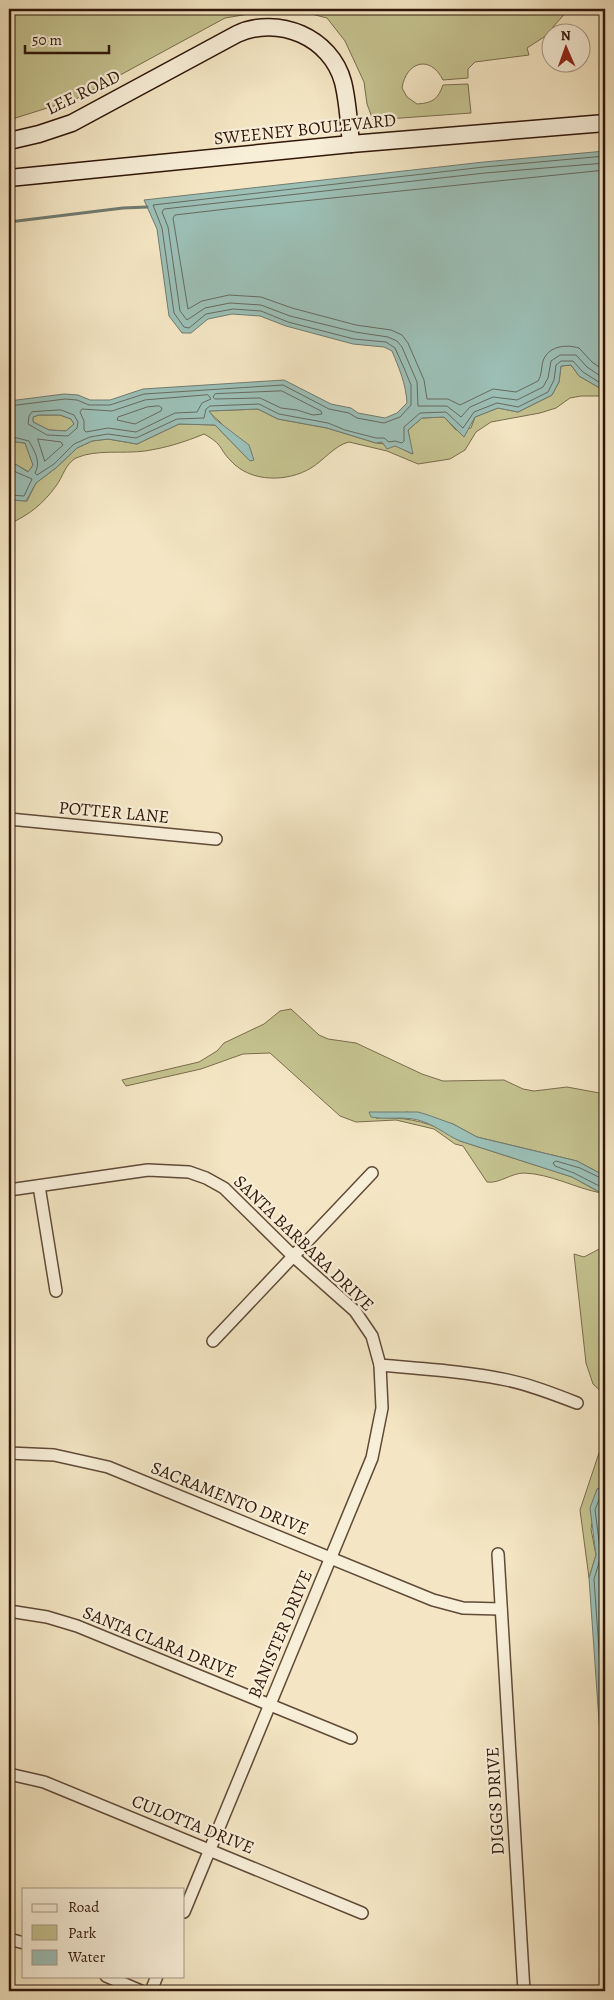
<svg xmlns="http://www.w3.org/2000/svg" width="614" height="2000" font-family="Alegreya,serif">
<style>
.green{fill:#c4c28f;stroke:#7a6c4c}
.water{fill:#9cbfb6;stroke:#707b71;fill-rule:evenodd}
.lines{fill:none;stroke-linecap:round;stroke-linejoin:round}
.shore{stroke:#666a60;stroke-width:1}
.stream{stroke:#707b71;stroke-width:3}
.street-casing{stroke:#604a38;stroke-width:14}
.secondary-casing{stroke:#2f1609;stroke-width:19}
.street{stroke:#f8efd9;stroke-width:11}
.secondary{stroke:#f8efd9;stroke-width:16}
.labels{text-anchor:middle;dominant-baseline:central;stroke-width:4.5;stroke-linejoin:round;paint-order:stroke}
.street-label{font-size:18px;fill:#2f1609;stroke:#f8efd9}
</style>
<rect width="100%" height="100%" fill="#f4e6c4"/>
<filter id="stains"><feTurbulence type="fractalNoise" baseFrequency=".004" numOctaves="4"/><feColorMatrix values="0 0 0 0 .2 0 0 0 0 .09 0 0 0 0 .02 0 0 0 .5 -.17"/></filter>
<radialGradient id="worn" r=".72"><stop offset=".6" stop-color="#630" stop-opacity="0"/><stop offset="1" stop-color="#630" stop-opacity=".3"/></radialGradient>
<!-- green -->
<g class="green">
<polygon points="9,9 279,9 225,18 76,99 9,120"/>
<path d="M292 9H569L544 37 527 48 529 55 475 62 468 69V78L443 80C430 54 406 62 402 88L407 97 417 104C433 103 438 99 443 85L468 84 471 113 373 120 367 104 364 82 345 41 327 18Z"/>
<path d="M571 365 579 376 605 391V396H581L570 398 556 408 540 413 491 422 476 432 465 450 450 459 418 464 387 451 349 442C335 445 323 461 311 468 288 482 251 483 231 461 218 448 224 445 204 434 185 442 165 448 145 451 123 454 96 449 76 458 65 464 63 477 56 486 43 504 29 515 9 524L11 500 27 501 36 483 57 467 77 448 92 441 108 439 137 444 179 424 215 425 250 461 220 422 208 411 258 409 278 419 327 428 376 443 395 445 412 454 408 430 422 418 444 417 456 430 471 428 475 417 498 408 518 412 552 395 559 382 561 366Z"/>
<polygon points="39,415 60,415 71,419 74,424 66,431 49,430 33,422 33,417"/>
<polygon points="9,441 25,443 33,465 29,472 17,465 9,464"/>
<path d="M291 1009 319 1035 328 1039 356 1043 422 1074 443 1081 504 1080 523 1089 534 1091 567 1087 605 1094V1176L577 1161 477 1137 453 1124 407 1112 376 1118C402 1117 423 1120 447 1132 452 1135 455 1139 460 1141L572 1177 601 1193C575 1188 551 1174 524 1173 511 1173 499 1184 487 1182L463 1146 455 1144 434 1129 396 1120 356 1122 340 1116 270 1053 243 1054 201 1069 126 1086 122 1080 199 1062 217 1051 224 1043 264 1024 280 1011Z"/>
<polygon points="605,1246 605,1395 593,1384 586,1363 574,1254 584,1257"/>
<polygon points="605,1435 605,1487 597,1489 591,1529 596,1555 589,1578 580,1510"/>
</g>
<!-- water -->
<g class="water">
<path d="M605 151V391L579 376 571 365 561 366 559 382 552 395 518 412 498 408 475 417 464 437 444 417 422 418 408 430 413 454 395 446 387 449 382 442 376 443 327 428 278 419 258 409 209 411 215 419 249 445 254 460 250 461 215 425 179 424 137 444 108 439 92 441 77 448 57 467 36 483 26 501 11 500 9 502V464L17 465 28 472 33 465 25 443 9 441V401L64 394 78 395 90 400H110L143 389 284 380 331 404 351 408 358 413 385 418 397 413 407 403C406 384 399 368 392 351L384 347 353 344 286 326 260 316 232 314 208 319 191 333H182L169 316 157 229 144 200 484 162ZM39 415H60L71 419 74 424 66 431 49 430 33 422V417Z"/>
<path d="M369 1112H418L428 1115 453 1124 477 1137 577 1161 605 1176V1195L572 1177 460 1141C446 1135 434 1124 418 1120 402 1116 386 1120 371 1117Z"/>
<polygon points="605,1487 605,1806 589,1578 596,1555 590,1508 597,1489"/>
</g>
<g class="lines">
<!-- shore -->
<g class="shore">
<polyline points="605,163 485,173 164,209 162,212 168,227 180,311 187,320 205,308 230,303 261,305 290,316 355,332 388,337 397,341 402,347 417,382 418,406 447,406 461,417 470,407 493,397 517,400 543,387 548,378 551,361 560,355 576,355 587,367 605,379"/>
<path d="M605 170 235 208 175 215 173 218 188 309 202 301 229 295 261 297 292 308 356 325 391 330 402 335 408 343 424 380 427 399H448L460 405 493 389 516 392 538 381C542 375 541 368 543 361 548 346 566 344 579 348L592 362 605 371"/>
<polygon points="282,391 321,411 322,414 313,415 297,410 281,408 260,398 215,399 213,397 215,394"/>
<polygon points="208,395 211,399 202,403 197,412 175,413 136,432 108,428 86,432 84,430 84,421 80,412 82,409 112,411 145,400"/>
<polyline points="9,406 65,399 77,400 89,405 110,405 144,394 283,385 329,409 349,413 357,418 384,423 400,417 411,405 411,385 404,368 395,348 386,342 354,339 288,322 261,311 233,309 206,314 189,328 184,327 174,313 162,228 153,205 484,167 605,156"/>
<polygon points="159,406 162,408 161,411 135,424 117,420 118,417 147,407"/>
<polygon points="61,410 74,415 78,422 77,428 68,436 47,435 28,424 29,416 32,412"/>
<path d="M9 436 29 441C35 452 41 462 35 473L37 475 54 464 74 444 90 437 108 434 136 438 177 419 204 418 206 409 210 406 259 404 279 414 328 423 345 430 376 438H384L389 442 395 441 402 443 404 441V427L420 413 446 412 463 428 474 412 497 403 518 407 548 392 554 380 556 365 561 361H573L583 372 605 386"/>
<polygon points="38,439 61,442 63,445 45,461"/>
<polyline points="9,469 32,479 24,496 9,495"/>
<polyline points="605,1180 580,1168 556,1161 553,1163 555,1166 574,1173 605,1189"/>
<polyline points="605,1492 601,1494 595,1510 601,1556 594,1579 605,1735"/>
<polyline points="605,1564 601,1580 605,1645"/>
</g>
<!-- stream -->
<polyline class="stream" points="9,222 123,208 147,207"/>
<!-- street casing -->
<g class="street-casing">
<g id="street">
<polyline points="9,819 216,839"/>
<polyline points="39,1186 56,1291"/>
<path d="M9 1190 148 1170 189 1172 206 1178 224 1188 293 1256 355 1311 372 1336 380 1365C422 1369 465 1371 507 1380 531 1385 554 1394 577 1403"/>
<polyline points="213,1341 372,1173"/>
<polyline points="9,1453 54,1455 108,1467 433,1600 463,1608 501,1609"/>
<polyline points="498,1554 524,1991"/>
<polyline points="9,1611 47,1617 77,1626 351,1738"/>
<polyline points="9,1774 44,1782 362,1913"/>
<polyline points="184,1912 372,1458 382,1408 380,1365"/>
<polyline points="9,1939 24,1943"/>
<polyline points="106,1976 141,1991"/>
<polyline points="151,1991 157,1976"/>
</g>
</g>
<!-- secondary casing -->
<g class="secondary-casing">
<g id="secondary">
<path d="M9 141 39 134 72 123 237 34C278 15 331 37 343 82 348 102 349 124 351 144"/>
<polyline points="9,178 351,144 605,123"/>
</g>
</g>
<!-- street -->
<use href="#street" class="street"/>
<!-- secondary -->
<use href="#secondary" class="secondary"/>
</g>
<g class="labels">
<!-- street labels -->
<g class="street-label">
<text transform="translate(83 92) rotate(-26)">LEE ROAD</text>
<text transform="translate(305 129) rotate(-6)">SWEENEY BOULEVARD</text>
<text transform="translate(114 812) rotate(5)">POTTER LANE</text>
<text transform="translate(304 1243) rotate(44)">SANTA BARBARA DRIVE</text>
<text transform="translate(230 1498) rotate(22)">SACRAMENTO DRIVE</text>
<text transform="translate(280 1634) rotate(-67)">BANISTER DRIVE</text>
<text transform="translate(160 1642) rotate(22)">SANTA CLARA DRIVE</text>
<text transform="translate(495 1801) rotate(-93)">DIGGS DRIVE</text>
<text transform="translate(193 1824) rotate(22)">CULOTTA DRIVE</text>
</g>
</g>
<!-- margin -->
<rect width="614" height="2000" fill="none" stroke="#f4e6c4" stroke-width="30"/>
<rect x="10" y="10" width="594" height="1980" fill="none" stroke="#2f1609" stroke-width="2.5"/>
<rect x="15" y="15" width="584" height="1970" fill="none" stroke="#2f1609"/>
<!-- legend -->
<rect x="22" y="1888" width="162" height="90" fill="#f8efd9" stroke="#a89886"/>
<rect x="32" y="1904" width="25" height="8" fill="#f8efd9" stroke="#a89886"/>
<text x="68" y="1912" font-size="15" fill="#2f1609">Road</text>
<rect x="32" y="1925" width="25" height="15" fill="#c4c28f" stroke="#a89886"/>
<text x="68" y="1938" font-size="15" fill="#2f1609">Park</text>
<rect x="32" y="1950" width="25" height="15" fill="#9cbfb6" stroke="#a89886"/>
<text x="68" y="1962" font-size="15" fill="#2f1609">Water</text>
<!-- north arrow -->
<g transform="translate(566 48) rotate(358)"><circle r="24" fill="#f8efd9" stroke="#a89886"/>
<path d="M0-4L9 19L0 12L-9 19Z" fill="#8f2418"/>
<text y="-8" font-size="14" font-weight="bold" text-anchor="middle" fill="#2f1609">N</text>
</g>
<!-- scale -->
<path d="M25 45v8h84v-8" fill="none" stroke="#2f1609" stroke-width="2.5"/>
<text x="32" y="45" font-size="15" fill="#2f1609" stroke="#f8efd9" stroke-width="4" paint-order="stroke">50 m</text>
<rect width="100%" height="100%" filter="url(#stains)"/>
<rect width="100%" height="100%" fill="url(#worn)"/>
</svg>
